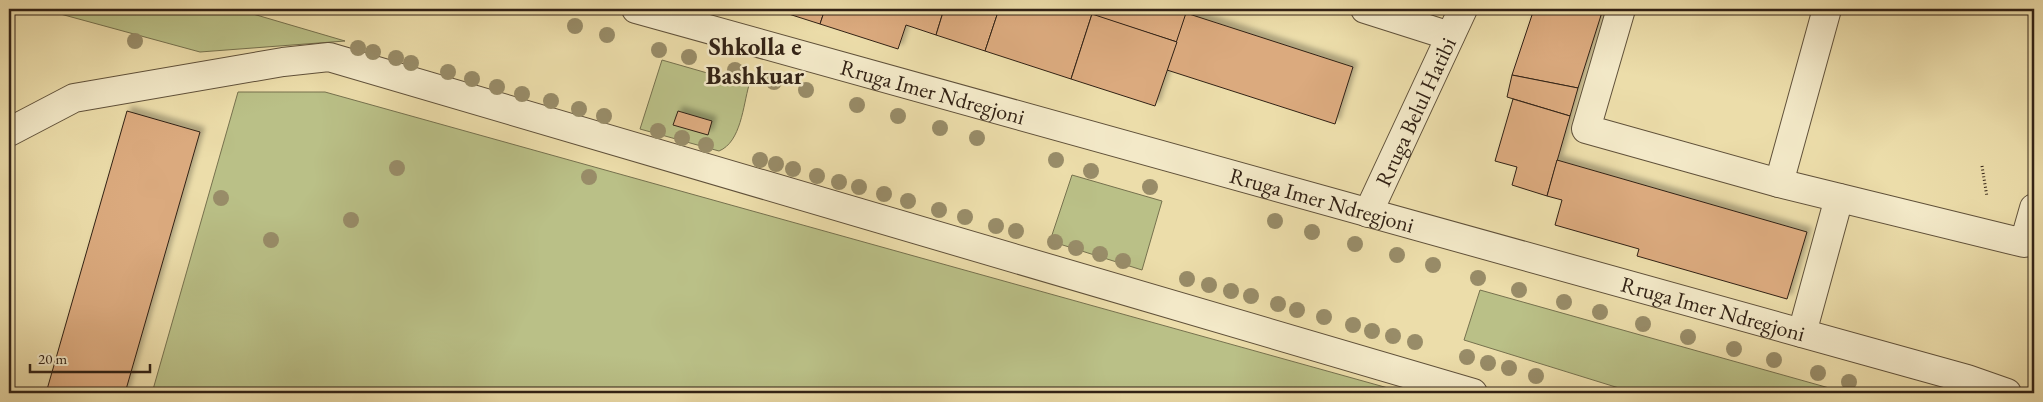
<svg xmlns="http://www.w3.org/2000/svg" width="2043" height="402" font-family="'EB Garamond',serif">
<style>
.green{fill:#bac087;stroke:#76714e}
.building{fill:#dbaa7e;stroke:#322215;filter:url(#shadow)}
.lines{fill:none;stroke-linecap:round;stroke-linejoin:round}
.minor-casing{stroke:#60513a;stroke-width:30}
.path{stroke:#322215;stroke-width:3;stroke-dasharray:1 2.5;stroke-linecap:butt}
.minor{stroke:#f3e9c8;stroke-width:28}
.tree{fill:#988c68}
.labels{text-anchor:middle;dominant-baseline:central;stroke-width:5;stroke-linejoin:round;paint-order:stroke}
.street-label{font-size:22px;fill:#322215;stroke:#f3e9c8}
.quarter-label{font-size:25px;font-weight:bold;fill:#322215;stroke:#f3e9c8}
</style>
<defs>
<filter id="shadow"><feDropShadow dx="4.5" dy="-4.5" stdDeviation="2.5" flood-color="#0004"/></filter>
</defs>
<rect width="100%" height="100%" fill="#ecddaa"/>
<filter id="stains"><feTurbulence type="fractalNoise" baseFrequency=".004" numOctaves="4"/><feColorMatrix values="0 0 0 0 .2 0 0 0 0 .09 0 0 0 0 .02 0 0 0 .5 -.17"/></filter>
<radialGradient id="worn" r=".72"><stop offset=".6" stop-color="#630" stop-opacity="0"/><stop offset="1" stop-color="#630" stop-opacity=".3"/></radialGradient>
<!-- green -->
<g class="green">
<polygon points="42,9 236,9 345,41 200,52"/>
<path d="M662 60 749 85C743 106 741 142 719 151L640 129Z"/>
<polygon points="238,92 325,92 1406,393 152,393"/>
<polygon points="1072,175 1162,201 1142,270 1050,241"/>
<polygon points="1480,290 1847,393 1635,393 1464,340"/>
</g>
<!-- building -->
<g class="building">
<polygon points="773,9 825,9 820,24"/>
<polygon points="825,9 944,9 936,35 906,25 898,49 820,24"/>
<polygon points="944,9 999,9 985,51 936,35"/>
<polygon points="999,9 1074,9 1092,14 1071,79 985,51"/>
<polygon points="1074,9 1188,9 1177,42"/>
<polygon points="1534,9 1603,9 1578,88 1512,75"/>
<polygon points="1186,13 1353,67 1335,124 1167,70"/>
<polygon points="1092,14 1177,42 1155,106 1071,79"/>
<polygon points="1512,75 1578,88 1570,116 1507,97"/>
<polygon points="1513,99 1570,116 1547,196 1512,185 1517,167 1495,161"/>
<polygon points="127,111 200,132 125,393 46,393"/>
<polygon points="678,111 712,121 708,135 673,125"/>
<polygon points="1557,160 1807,232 1787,299 1637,256 1639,249 1555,225 1562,200 1547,196"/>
</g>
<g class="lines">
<!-- minor casing -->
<g class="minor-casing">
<g id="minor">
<path id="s1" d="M636 9 1967 379 2007 393"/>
<polyline points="1365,9 1450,36"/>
<polyline points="1621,9 1586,129 1779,183 2024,243 2034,208"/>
<polyline points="9,132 74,98 283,62 329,57 1473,393"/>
<polyline points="1779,183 1827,9"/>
<path id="s2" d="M1368 213 1463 9"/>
<polyline points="1802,333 1839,198"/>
</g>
</g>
<!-- path -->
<polyline class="path" points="1982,166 1987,197"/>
<!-- minor -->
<use href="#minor" class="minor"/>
</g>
<!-- trees -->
<g class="tree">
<circle cx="575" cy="26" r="8"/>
<circle cx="607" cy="35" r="8"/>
<circle cx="135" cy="41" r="8"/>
<circle cx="358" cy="48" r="8"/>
<circle cx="659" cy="50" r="8"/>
<circle cx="373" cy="52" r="8"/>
<circle cx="689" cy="57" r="8"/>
<circle cx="396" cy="58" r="8"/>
<circle cx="411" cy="63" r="8"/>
<circle cx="735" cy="70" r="8"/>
<circle cx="448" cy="72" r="8"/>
<circle cx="472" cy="79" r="8"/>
<circle cx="774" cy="82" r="8"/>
<circle cx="497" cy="87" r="8"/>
<circle cx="806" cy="90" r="8"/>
<circle cx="522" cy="94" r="8"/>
<circle cx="551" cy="101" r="8"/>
<circle cx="857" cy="105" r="8"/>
<circle cx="579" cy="109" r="8"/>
<circle cx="604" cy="116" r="8"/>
<circle cx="898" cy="116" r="8"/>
<circle cx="940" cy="128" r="8"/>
<circle cx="658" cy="131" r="8"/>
<circle cx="682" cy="138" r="8"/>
<circle cx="977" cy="138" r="8"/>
<circle cx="706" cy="145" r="8"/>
<circle cx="760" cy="160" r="8"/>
<circle cx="1056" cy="160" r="8"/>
<circle cx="776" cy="164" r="8"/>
<circle cx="397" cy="168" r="8"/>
<circle cx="793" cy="169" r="8"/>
<circle cx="1091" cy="171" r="8"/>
<circle cx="817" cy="176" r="8"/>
<circle cx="589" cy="177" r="8"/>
<circle cx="839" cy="182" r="8"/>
<circle cx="859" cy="187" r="8"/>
<circle cx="1150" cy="187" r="8"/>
<circle cx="884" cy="194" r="8"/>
<circle cx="221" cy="198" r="8"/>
<circle cx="908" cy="201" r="8"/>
<circle cx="939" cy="210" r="8"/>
<circle cx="965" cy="217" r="8"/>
<circle cx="351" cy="220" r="8"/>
<circle cx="1275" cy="221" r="8"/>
<circle cx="996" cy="226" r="8"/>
<circle cx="1016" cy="231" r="8"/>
<circle cx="1312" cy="232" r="8"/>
<circle cx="271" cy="240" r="8"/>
<circle cx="1055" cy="242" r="8"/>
<circle cx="1355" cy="244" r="8"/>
<circle cx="1076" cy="248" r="8"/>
<circle cx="1100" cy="254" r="8"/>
<circle cx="1397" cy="255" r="8"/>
<circle cx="1123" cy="261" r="8"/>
<circle cx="1433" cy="265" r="8"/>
<circle cx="1478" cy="278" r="8"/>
<circle cx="1187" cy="279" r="8"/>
<circle cx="1209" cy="285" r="8"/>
<circle cx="1519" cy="290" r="8"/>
<circle cx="1231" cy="291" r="8"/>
<circle cx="1251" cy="296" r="8"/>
<circle cx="1564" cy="302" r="8"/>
<circle cx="1278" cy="304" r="8"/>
<circle cx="1297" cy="310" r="8"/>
<circle cx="1600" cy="312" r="8"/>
<circle cx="1324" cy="317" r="8"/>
<circle cx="1643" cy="324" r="8"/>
<circle cx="1353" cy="325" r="8"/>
<circle cx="1372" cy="331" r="8"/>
<circle cx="1393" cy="336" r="8"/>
<circle cx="1688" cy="337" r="8"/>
<circle cx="1415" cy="342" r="8"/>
<circle cx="1734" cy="349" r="8"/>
<circle cx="1467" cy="357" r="8"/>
<circle cx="1774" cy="360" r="8"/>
<circle cx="1488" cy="363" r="8"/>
<circle cx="1509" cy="368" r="8"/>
<circle cx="1818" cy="373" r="8"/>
<circle cx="1536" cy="376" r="8"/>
<circle cx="1849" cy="382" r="8"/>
</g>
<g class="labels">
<!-- street labels -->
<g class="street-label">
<text stroke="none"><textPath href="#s1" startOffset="308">Rruga Imer Ndregjoni</textPath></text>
<text stroke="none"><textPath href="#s2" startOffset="112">Rruga Belul Hatibi</textPath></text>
<text stroke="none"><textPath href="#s1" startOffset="712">Rruga Imer Ndregjoni</textPath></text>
<text stroke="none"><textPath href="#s1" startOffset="1118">Rruga Imer Ndregjoni</textPath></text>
</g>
<!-- quarter labels -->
<g class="quarter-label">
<text x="755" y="46">Shkolla e<tspan x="755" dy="29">Bashkuar</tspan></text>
</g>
</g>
<!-- margin -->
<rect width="2043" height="402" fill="none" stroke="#ecddaa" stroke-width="30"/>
<rect x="10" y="10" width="2023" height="382" fill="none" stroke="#322215" stroke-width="2.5"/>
<rect x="15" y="15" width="2013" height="372" fill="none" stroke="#322215"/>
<!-- scale -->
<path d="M30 364v8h120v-8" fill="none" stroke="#322215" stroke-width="2.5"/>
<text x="38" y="364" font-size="15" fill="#322215" stroke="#f3e9c8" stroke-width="4" paint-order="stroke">20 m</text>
<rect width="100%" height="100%" filter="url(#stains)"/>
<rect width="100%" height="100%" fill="url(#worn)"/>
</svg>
